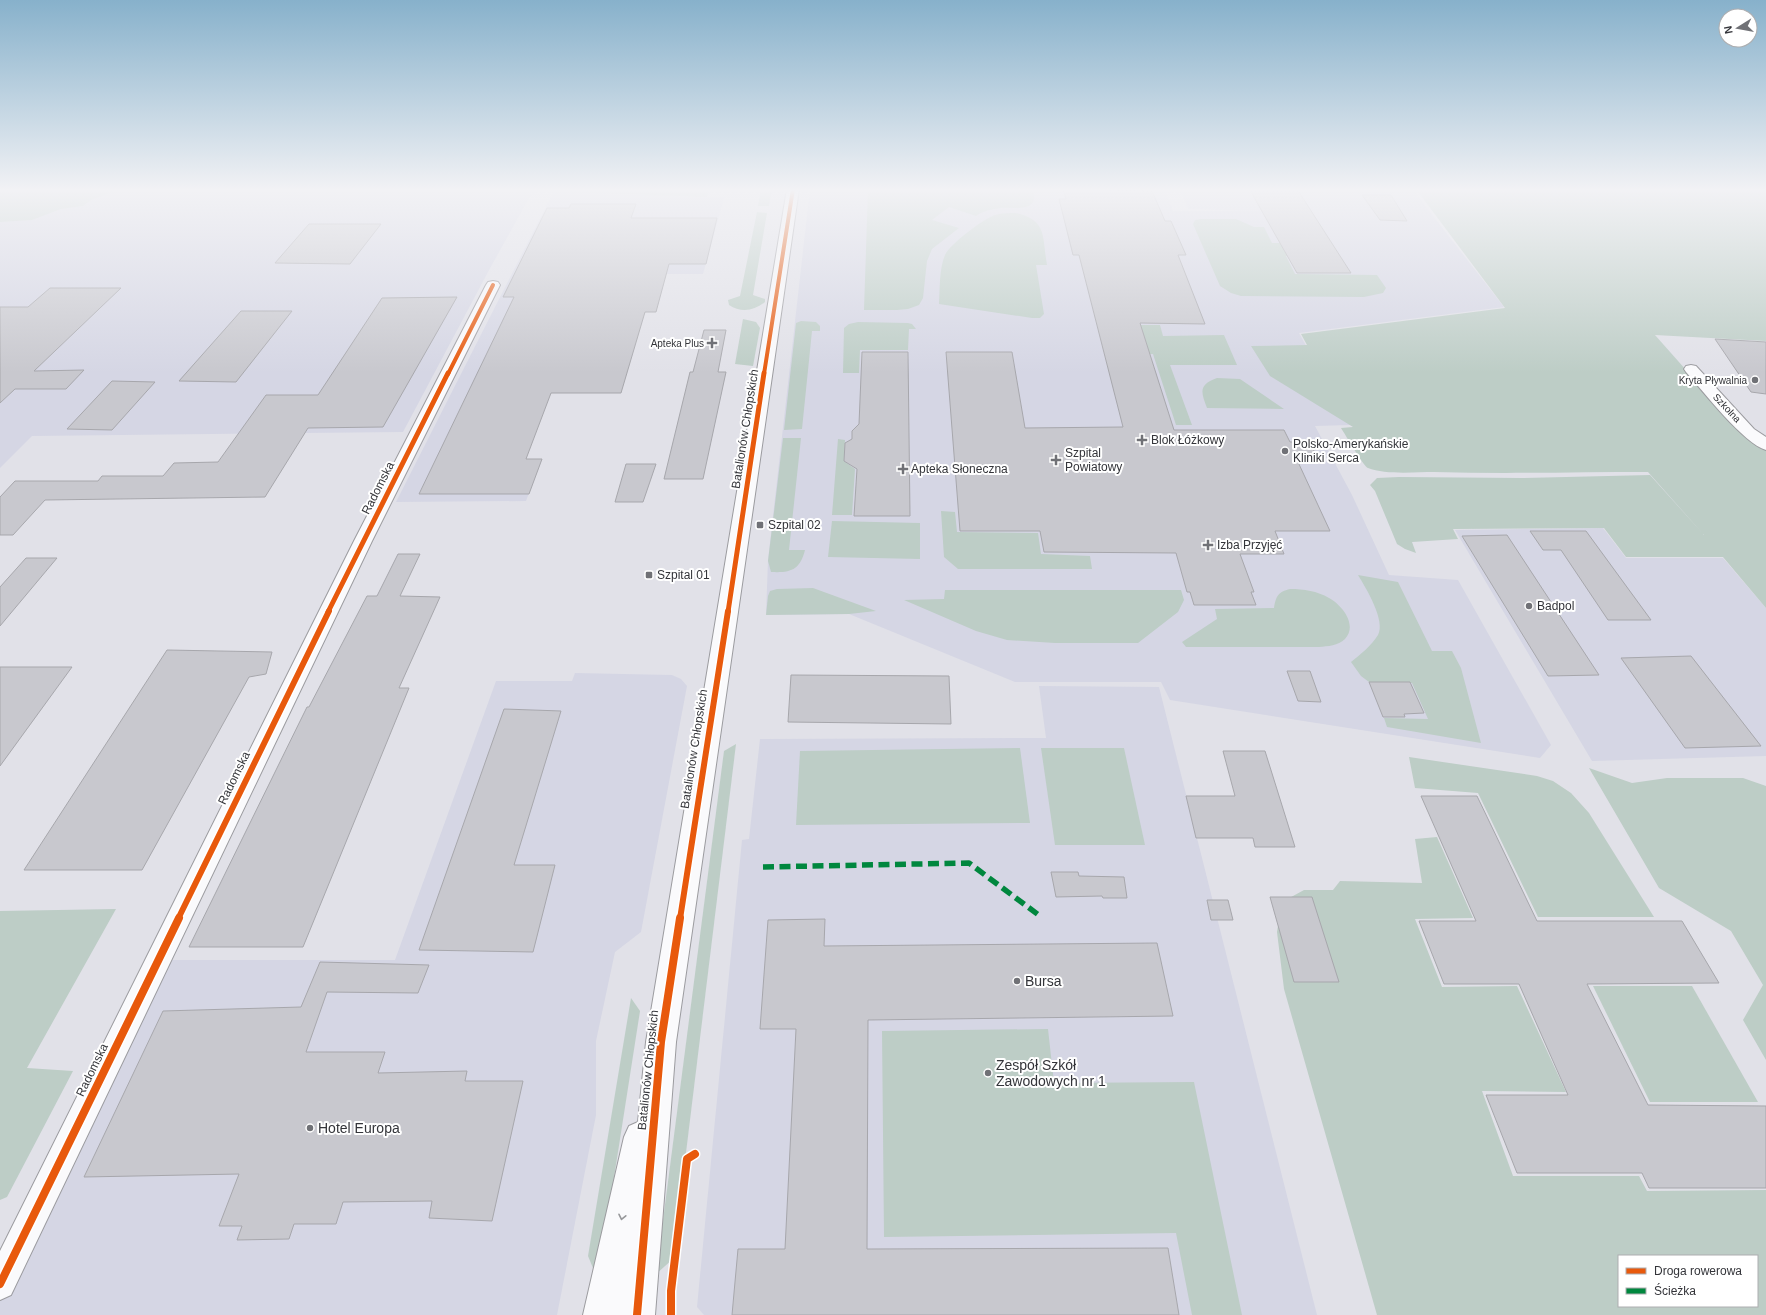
<svg xmlns="http://www.w3.org/2000/svg" width="1766" height="1315" font-family="Helvetica,sans-serif">
<style>
.built{fill:#d5d6e4}
.green{fill:#bdcdc6;fill-rule:evenodd}
.building{fill:#c8c8ce;stroke:#a7a7ac}
.lines{fill:none;stroke-linecap:round;stroke-linejoin:round}
.minor-casing{stroke:#9b9b9f;stroke-width:2}
.tertiary-casing{stroke:#9b9b9f;stroke-width:2}
.minor{fill:#fafafc;fill-rule:evenodd}
.tertiary{fill:#fafafc;fill-rule:evenodd}
.quiet{stroke:#00873e;stroke-width:5.5;stroke-dasharray:11 5.5;stroke-linecap:butt}
.cycleway-far3-casing{stroke:#fff;stroke-width:5.5}
.cycleway-far2-casing{stroke:#fff;stroke-width:7}
.cycleway-far1-casing{stroke:#fff;stroke-width:9}
.cycleway-casing{stroke:#fff;stroke-width:11}
.cycleway-far3{stroke:#e8590c;stroke-width:4}
.cycleway-far2{stroke:#e8590c;stroke-width:5}
.cycleway-far1{stroke:#e8590c;stroke-width:6}
.cycleway{stroke:#e8590c;stroke-width:8}
.oneway{stroke:#96979a}
.poi-dot{fill:#707176;stroke:#fff;stroke-width:1.5}
.labels{text-anchor:middle;dominant-baseline:central;stroke-width:4;stroke-linejoin:round;paint-order:stroke}
.far-poi-label{font-size:10px;fill:#333439;stroke:#fff;text-anchor:end}
.far-street-label{font-size:10px;fill:#333439;stroke:#fff}
.street-label{font-size:12px;fill:#333439;stroke:#fff}
.poi-label{font-size:12px;fill:#333439;stroke:#fff;text-anchor:start}
.near-poi-label{font-size:14px;fill:#333439;stroke:#fff;text-anchor:start}
</style>
<rect width="100%" height="100%" fill="#e1e1e8"/>
<!-- built -->
<g class="built">
<polygon points="120,189 534,189 488,272 403,432 32,436 0,468 0,222 31,220 61,209 83,206 91,200"/>
<polygon points="810,189 1165,189 1173,211 1269,211 1188,209 1180,189 1412,189 1504,307 1299,333 1350,425 1315,426 1352,495 1389,575 1458,580 1551,745 1540,758 1170,700 1161,682 1015,682 849,614 766,615 768,560"/>
<polygon points="554,191 724,198 703,274 631,274 581,313 524,460 541,460 526,501 396,502"/>
<polygon points="1603,528 1626,558 1723,558 1766,608 1766,756 1592,761 1455,530"/>
<polygon points="575,673 672,675 681,679 687,686 641,932 615,952 596,1041 596,1115 557,1315 0,1315 0,1299 167,960 395,960 496,681 572,681"/>
<polygon points="1039,686 1159,687 1317,1315 704,1315 697,1307 742,840 749,839 760,739 1046,738"/>
</g>
<!-- green -->
<g class="green">
<polygon points="0,189 120,189 91,200 83,206 61,209 32,220 0,222"/>
<polygon points="570,189 709,189 707,197 569,192"/>
<polygon points="761,189 772,189 769,206 758,206"/>
<path d="M868 189H1033C1034 193 1035 198 1033 202 1028 211 1009 207 1000 208 992 209 983 211 976 216L949 207 932 220 959 228 932 249 927 261 923 298 919 305 908 309 897 310H864Z"/>
<path d="M1416 189H1766V341L1655 335 1741 432 1766 450V608L1723 557H1626L1604 528 1453 529 1458 539 1412 542 1416 553 1405 549 1397 544 1375 491 1370 485 1377 478 1399 477 1521 478 1650 475 1704 535 1648 472C1577 472 1506 474 1434 472 1416 472 1385 475 1368 468 1364 467 1345 434 1341 428L1353 427 1270 376 1251 346 1307 345 1301 334 1505 308Z"/>
<path d="M757 212 767 213 753 295 765 299V302C754 311 741 313 729 305L728 300 740 296Z"/>
<path d="M1016 213C1048 220 1042 238 1047 265H1036L1044 314 1040 318H1032L939 304C940 289 939 269 945 255 950 244 983 219 995 215 1002 213 1009 213 1016 213Z"/>
<polygon points="1201,219 1236,219 1254,227 1264,227 1272,243 1308,243 1315,255 1286,256 1295,274 1377,275 1386,288 1383,293 1364,297 1241,296 1231,293 1220,286 1193,224 1195,220"/>
<polygon points="743,319 756,322 760,328 753,366 735,364"/>
<polygon points="801,321 816,322 820,326 820,331 812,331 802,429 784,430 796,323"/>
<polygon points="858,322 908,323 912,324 916,329 909,329 908,350 860,350 859,373 843,373 844,328 849,324"/>
<polygon points="1115,325 1160,325 1163,336 1224,335 1237,365 1170,365 1192,425 1176,425 1153,354 1139,354"/>
<path d="M1217 378 1240 379 1284 409 1207 408C1201 392 1198 385 1217 378Z"/>
<path d="M783 438H801L789 550H805C800 570 791 573 771 572L768 561Z"/>
<polygon points="838,439 845,440 844,461 855,469 852,515 832,515"/>
<polygon points="941,511 955,512 957,532 1038,533 1041,554 1090,556 1092,569 958,569 944,557"/>
<polygon points="832,521 920,523 920,559 828,557"/>
<path d="M1358 575 1398 582 1432 651H1452L1461 668 1481 743 1387 727 1384 718 1428 719 1412 683 1369 682 1361 676 1351 662C1361 654 1371 646 1378 635 1386 621 1366 588 1358 575Z"/>
<polygon points="813,588 876,611 849,614 766,615 768,596 770,591 777,589"/>
<path d="M1290 589C1304 589 1317 591 1329 598 1342 605 1358 625 1345 639 1338 646 1328 646 1319 647H1186L1182 642 1217 619 1215 609 1274 608C1276 596 1278 592 1290 589Z"/>
<polygon points="945,590 1181,590 1184,600 1178,612 1138,643 1055,643 1007,640 976,631 904,600 944,599"/>
<polygon points="736,744 673,1259 656,1274 724,751"/>
<polygon points="1020,748 1030,823 796,825 800,751"/>
<polygon points="1041,748 1124,748 1145,845 1055,845"/>
<polygon points="1409,757 1537,776 1553,781 1571,793 1589,813 1654,917 1538,917 1478,793 1415,788"/>
<polygon points="1589,768 1632,783 1667,778 1743,778 1766,786 1766,1060 1743,1020 1763,985 1731,931 1659,888"/>
<path d="M1437 837 1473 918 1415 919 1442 987 1517 986 1566 1092 1482 1091 1513 1176H1639L1647 1191 1766 1190V1315H1377L1284 989 1277 932 1282 902 1304 890H1333L1340 881 1422 883 1415 839ZM1619 1256H1757V1306H1619Z"/>
<polygon points="116,909 27,1068 73,1071 7,1197 0,1200 0,911"/>
<polygon points="1593,986 1692,986 1758,1102 1650,1102"/>
<polygon points="631,998 640,1011 598,1280 588,1256"/>
<polygon points="1048,1029 1054,1083 1194,1082 1242,1315 1192,1315 1176,1233 884,1237 882,1031"/>
</g>
<!-- building -->
<g class="building">
<polygon points="1063,189 1152,191 1165,221 1171,221 1186,255 1178,255 1205,324 1140,323 1174,430 1284,430 1290,442 1310,442 1319,462 1298,462 1330,531 1275,531 1284,554 1240,554 1254,592 1251,592 1256,605 1194,605 1190,592 1187,592 1176,553 1044,552 1040,531 960,531 946,352 1012,352 1025,428 1123,427 1079,255 1073,255 1059,199 1066,199"/>
<polygon points="1251,192 1299,192 1351,273 1297,273"/>
<polygon points="1362,195 1391,195 1407,221 1380,220"/>
<polygon points="571,204 636,204 631,218 717,218 706,264 669,264 656,312 645,312 621,393 551,393 526,459 542,459 529,494 419,494 514,297 503,297 547,208 569,208"/>
<polygon points="309,224 381,224 350,264 275,263"/>
<polygon points="50,288 121,288 34,371 84,370 66,389 15,389 0,403 0,307 28,307"/>
<polygon points="457,297 383,427 308,428 265,497 45,500 13,535 0,535 0,497 15,481 98,481 102,476 163,476 174,463 218,462 266,395 318,395 382,298"/>
<polygon points="241,311 292,311 236,382 179,381"/>
<polygon points="704,330 726,330 718,372 726,372 703,479 664,479 690,372 693,372"/>
<polygon points="1715,339 1766,342 1766,394 1751,392"/>
<polygon points="862,352 908,352 910,516 854,516 857,469 844,461 845,443 852,439 852,431 859,424"/>
<polygon points="112,381 155,382 112,430 67,429"/>
<polygon points="626,464 656,464 643,502 615,502"/>
<polygon points="1530,531 1586,531 1651,620 1608,620 1561,550 1543,550"/>
<polygon points="1507,535 1599,675 1548,676 1462,536"/>
<polygon points="398,554 420,554 400,596 440,597 399,688 409,688 303,947 189,947 307,707 309,707 367,596 377,596"/>
<polygon points="26,558 57,558 0,626 0,587"/>
<polygon points="167,650 272,652 266,674 249,677 142,870 24,870"/>
<polygon points="1691,656 1761,746 1685,748 1621,658"/>
<polygon points="0,667 72,667 0,766"/>
<polygon points="1287,671 1310,671 1321,702 1298,701"/>
<polygon points="791,675 949,676 951,724 788,722"/>
<polygon points="1369,682 1410,682 1424,713 1404,714 1405,717 1383,717"/>
<polygon points="504,709 561,711 514,865 555,865 533,952 419,950"/>
<polygon points="1223,751 1265,751 1295,847 1255,847 1253,838 1196,838 1186,796 1235,796"/>
<polygon points="1421,796 1477,796 1537,921 1682,921 1719,983 1587,984 1648,1105 1766,1106 1766,1188 1649,1188 1642,1173 1517,1173 1486,1095 1568,1095 1519,984 1444,984 1419,921 1476,921"/>
<polygon points="1051,872 1078,872 1079,876 1124,877 1127,898 1103,898 1102,896 1056,897"/>
<polygon points="1270,897 1312,897 1339,982 1294,982"/>
<polygon points="1207,900 1228,900 1233,920 1211,920"/>
<polygon points="825,919 824,946 1157,943 1173,1016 868,1020 867,1249 1168,1248 1179,1315 732,1315 738,1249 785,1249 796,1029 760,1029 768,920"/>
<polygon points="320,962 429,965 418,993 327,992 306,1052 385,1052 378,1073 467,1071 465,1081 523,1081 492,1221 429,1218 432,1201 343,1202 336,1224 294,1224 289,1239 237,1240 242,1226 219,1226 239,1174 84,1177 163,1011 301,1007"/>
</g>
<g class="lines">
<!-- minor casing -->
<g class="minor-casing">
<g id="minor">
<polygon points="493,281 498,282 500,285 372,541 11,1295 0,1300 0,1251 354,541 486,285 488,282"/>
<path d="M1691 365 1696 366 1754 429 1766 437V450C1744 444 1703 391 1686 372L1684 369 1686 366Z"/>
</g>
</g>
<!-- tertiary casing -->
<g class="tertiary-casing">
<polygon id="tertiary" points="787,189 799,189 676,1042 655,1315 619,1315 620,1307 619,1315 583,1315 624,1137 629,1126 638,1122 646,1042"/>
</g>
<!-- minor -->
<use href="#minor" class="minor"/>
<!-- tertiary -->
<use href="#tertiary" class="tertiary"/>
<!-- quiet -->
<polyline class="quiet" points="763,867 969,863 1040,916"/>
<!-- cycleway-far3 casing -->
<g class="cycleway-far3-casing">
<g id="cycleway-far3">
<polyline points="448,374 493,285"/>
<polyline points="764,374 793,189"/>
</g>
</g>
<!-- cycleway-far2 casing -->
<g class="cycleway-far2-casing">
<g id="cycleway-far2">
<polyline points="328,612 448,373"/>
<polyline points="728,612 764,373"/>
</g>
</g>
<!-- cycleway-far1 casing -->
<g class="cycleway-far1-casing">
<g id="cycleway-far1">
<polyline points="178,919 329,611"/>
<polyline points="680,919 728,611"/>
</g>
</g>
<!-- cycleway casing -->
<g class="cycleway-casing">
<g id="cycleway">
<polyline points="0,1284 179,918"/>
<polyline points="637,1315 661,1042 680,918"/>
<polyline points="671,1315 671,1291 687,1159 695,1154"/>
</g>
</g>
<!-- cycleway-far3 -->
<use href="#cycleway-far3" class="cycleway-far3"/>
<!-- cycleway-far2 -->
<use href="#cycleway-far2" class="cycleway-far2"/>
<!-- cycleway-far1 -->
<use href="#cycleway-far1" class="cycleway-far1"/>
<!-- cycleway -->
<use href="#cycleway" class="cycleway"/>
</g>
<!-- one-way arrows -->
<defs><path id="oneway-chevron" d="M-2-3.5L2.5 0L-2 3.5" fill="none" stroke-width="1.6" stroke-linecap="round" stroke-linejoin="round"/></defs>
<use class="oneway" href="#oneway-chevron" transform="translate(622 1217) rotate(102)"/>
<!-- sky -->
<linearGradient id="sky" x2="0" y2="1"><stop stop-color="#87b1cb"/><stop offset="0.51" stop-color="#f2f2f5"/><stop offset="1" stop-color="#f2f2f5" stop-opacity="0"/></linearGradient>
<rect width="1766" height="373" fill="url(#sky)"/>
<!-- markers -->
<g class="poi-dot">
<path d="M710 337h4v4h4v4h-4v4h-4v-4h-4v-4h4z"/>
<circle cx="1755" cy="380" r="4"/>
<path d="M1140 434h4v4h4v4h-4v4h-4v-4h-4v-4h4z"/>
<circle cx="1285" cy="451" r="4"/>
<path d="M1054 454h4v4h4v4h-4v4h-4v-4h-4v-4h4z"/>
<path d="M901 463h4v4h4v4h-4v4h-4v-4h-4v-4h4z"/>
<rect x="756" y="521" width="8" height="8" rx="2"/>
<path d="M1206 539h4v4h4v4h-4v4h-4v-4h-4v-4h4z"/>
<rect x="645" y="571" width="8" height="8" rx="2"/>
<circle cx="1529" cy="606" r="4"/>
<circle cx="1017" cy="981" r="4"/>
<circle cx="988" cy="1073" r="4"/>
<circle cx="310" cy="1128" r="4"/>
</g>
<g class="labels">
<!-- far-poi labels -->
<g class="far-poi-label">
<text x="704" y="343">Apteka Plus</text>
<text x="1747" y="380">Kryta Pływalnia</text>
</g>
<!-- far-street labels -->
<g class="far-street-label">
<text transform="translate(1727 408) rotate(47)">Szkolna</text>
</g>
<!-- street labels -->
<g class="street-label">
<text transform="translate(745 429) rotate(-81)">Batalionów Chłopskich</text>
<text transform="translate(378 488) rotate(-63)">Radomska</text>
<text transform="translate(694 749) rotate(-81)">Batalionów Chłopskich</text>
<text transform="translate(234 778) rotate(-64)">Radomska</text>
<text transform="translate(92 1070) rotate(-64)">Radomska</text>
<text transform="translate(648 1070) rotate(-84)">Batalionów Chłopskich</text>
</g>
<!-- poi labels -->
<g class="poi-label">
<text x="1151" y="440">Blok Łóżkowy</text>
<text x="1293" y="444">Polsko-Amerykańskie<tspan x="1293" dy="14">Kliniki Serca</tspan></text>
<text x="1065" y="453">Szpital<tspan x="1065" dy="14">Powiatowy</tspan></text>
<text x="911" y="469">Apteka Słoneczna</text>
<text x="768" y="525">Szpital 02</text>
<text x="1217" y="545">Izba Przyjęć</text>
<text x="657" y="575">Szpital 01</text>
<text x="1537" y="606">Badpol</text>
</g>
<!-- near-poi labels -->
<g class="near-poi-label">
<text x="1025" y="981">Bursa</text>
<text x="996" y="1065">Zespół Szkół<tspan x="996" dy="16">Zawodowych nr 1</tspan></text>
<text x="318" y="1128">Hotel Europa</text>
</g>
</g>
<!-- legend -->
<rect x="1618" y="1255" width="140" height="52" fill="#ffffff" stroke="#adaeb0"/>
<rect x="1626" y="1268" width="20" height="6" fill="#e8590c" stroke="#adaeb0"/>
<text x="1654" y="1275" font-size="12" fill="#333439">Droga rowerowa</text>
<rect x="1626" y="1288" width="20" height="6" fill="#00873e" stroke="#adaeb0"/>
<text x="1654" y="1295" font-size="12" fill="#333439">Ścieżka</text>
<!-- north arrow -->
<g transform="translate(1738 28) rotate(259)"><circle r="19" fill="#ffffff" stroke="#adaeb0"/>
<path d="M0-3L7 15L0 10L-7 15Z" fill="#707176"/>
<text y="-6" font-size="11" font-weight="bold" text-anchor="middle" fill="#333439">N</text>
</g>
</svg>
